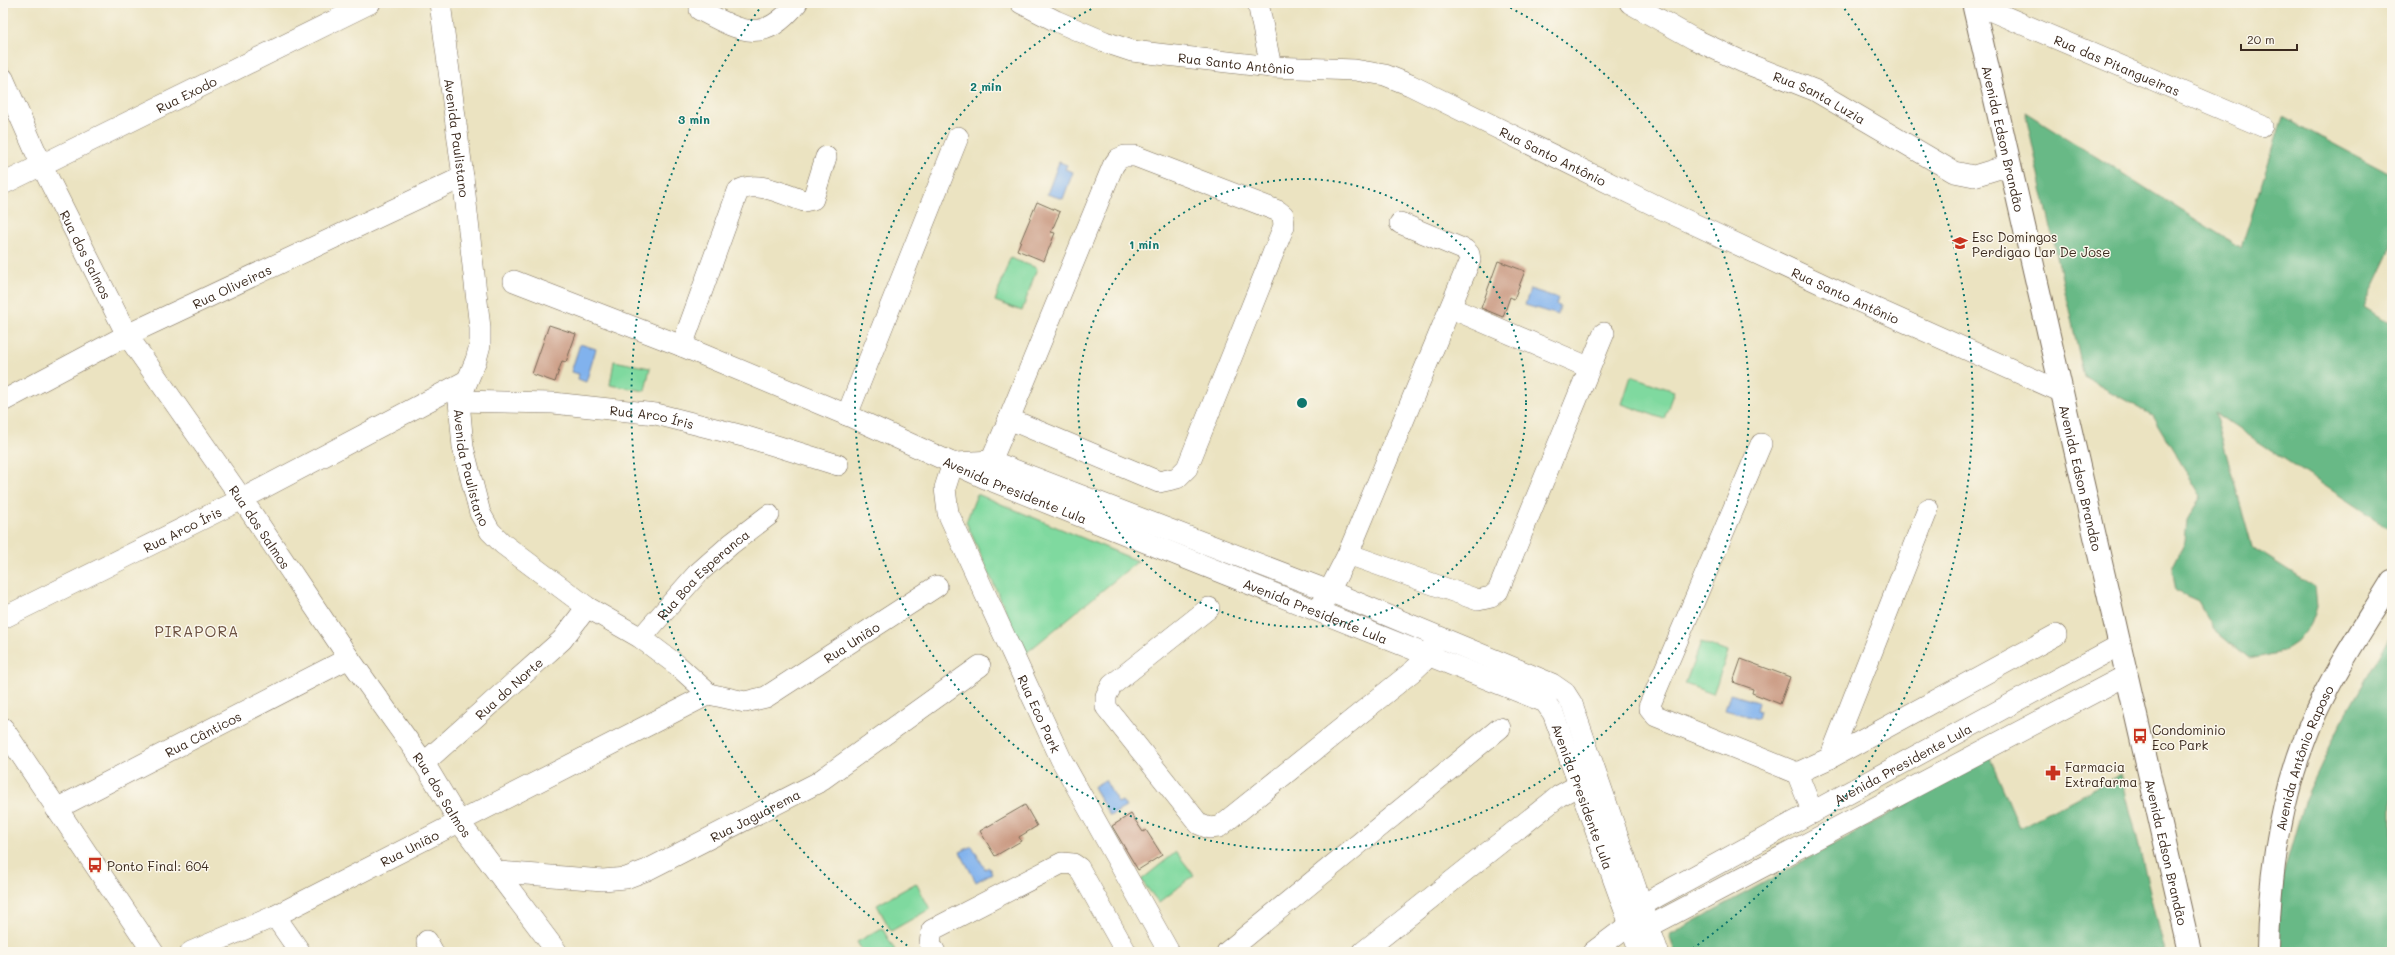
<svg xmlns="http://www.w3.org/2000/svg" width="2395" height="955" font-family="Mali,sans-serif">
<style>
.green{fill:#7fd99f;stroke:#5d825e}
.forest{fill:#67b986;stroke:#517252}
.water{fill:#81b2ed;stroke:#5e6e86}
.building{fill:#cb9b84}
.lines{fill:none;stroke-linecap:round;stroke-linejoin:round}
.minor-casing{stroke:#796b57;stroke-width:22}
.major-casing{stroke:#796b57;stroke-width:24}
.minor{stroke:#fff;stroke-width:21}
.major{stroke:#fff;stroke-width:22}
.ring{fill:none;stroke:#0f766e;stroke-width:2;stroke-dasharray:2 4}
.labels{text-anchor:middle;dominant-baseline:central;stroke-width:3;stroke-linejoin:round;paint-order:stroke}
.street-label{font-size:13px;fill:#3b2a1e;stroke:#fbf7ec}
.poi-label{font-size:13px;fill:#3b2a1e;stroke:#fbf7ec;text-anchor:start}
.quarter-label{font-size:15px;letter-spacing:1px;fill:#6d5242;stroke:#fbf7ec}
.centre{fill:#0f766e;stroke:#fbf7ec;stroke-width:2}
.ring-label{font-size:12px;text-anchor:middle;font-weight:bold;fill:#0f766e;stroke:#fbf7ec;stroke-width:3;stroke-linejoin:round;paint-order:stroke}
</style>
<rect width="100%" height="100%" fill="#fbf7ec"/>
<filter id="ink" filterUnits="userSpaceOnUse"><feTurbulence type="fractalNoise" baseFrequency=".025" numOctaves="2"/><feDisplacementMap in="SourceGraphic" scale="8" xChannelSelector="R" yChannelSelector="G"/><feConvolveMatrix kernelMatrix="1 2 1 2 8 2 1 2 1" color-interpolation-filters="sRGB"/></filter>
<filter id="wash" filterUnits="userSpaceOnUse"><feTurbulence type="fractalNoise" baseFrequency=".012" numOctaves="4" result="noise"/><feDisplacementMap in="SourceGraphic" scale="16" xChannelSelector="R" yChannelSelector="G"/><feGaussianBlur stdDeviation="0.9" result="paint"/><feColorMatrix in="noise" values="0 0 0 0 0 0 0 0 0 0 0 0 0 0 0 0 0 1.4 0 .05"/><feComposite in="paint" operator="in"/></filter>
<g filter="url(#wash)">
<rect width="100%" height="100%" fill="#ebe3c1"/>
<!-- green -->
<g class="green">
<polygon points="1010,258 1037,268 1022,311 995,301"/>
<polygon points="614,361 650,368 645,391 610,385"/>
<polygon points="1631,376 1674,391 1664,419 1622,404"/>
<polygon points="977,494 1138,561 1025,654 966,522"/>
<polygon points="1701,642 1728,652 1713,694 1685,684"/>
<polygon points="1176,852 1194,875 1159,903 1141,880"/>
<polygon points="916,883 930,909 891,931 877,905"/>
<polygon points="882,928 896,952 863,952 857,942"/>
</g>
<!-- forest -->
<g class="forest">
<polygon points="2025,112 2241,248 2283,117 2392,175 2392,247 2364,307 2392,325 2392,525 2390,529 2215,413 2252,547 2315,587 2317,607 2310,626 2297,642 2282,652 2249,659 2214,630 2198,601 2176,591 2172,568 2185,542 2187,520 2201,496 2152,415 2084,377"/>
<polygon points="2392,634 2392,952 2276,952 2280,885 2305,799 2342,721"/>
<polygon points="1990,758 2020,828 2121,774 2165,952 1675,952 1669,935"/>
</g>
<!-- water -->
<g class="water">
<polygon points="1059,162 1067,165 1065,169 1073,172 1063,199 1047,194"/>
<polygon points="1530,289 1558,298 1556,305 1560,306 1558,315 1525,305"/>
<polygon points="580,344 596,349 586,382 578,379 579,374 571,372"/>
<polygon points="1730,694 1758,702 1756,710 1760,711 1758,719 1725,710"/>
<polygon points="1105,780 1118,803 1122,801 1126,807 1110,816 1093,787"/>
<polygon points="972,846 985,869 989,867 992,873 976,882 960,852"/>
</g>
<g id="blocks">
<!-- building -->
<g class="building">
<polygon points="1037,202 1060,212 1051,232 1055,233 1044,261 1017,250"/>
<polygon points="1498,261 1525,271 1514,299 1510,297 1503,317 1481,308"/>
<polygon points="549,325 576,334 566,362 562,361 555,382 532,374"/>
<polygon points="1741,659 1790,677 1780,704 1752,693 1753,689 1733,682"/>
<polygon points="1025,805 1037,826 1019,837 1021,841 995,856 980,831"/>
<polygon points="1131,814 1143,832 1146,830 1162,855 1138,870 1112,826"/>
</g>
</g>
</g>
<g filter="url(#ink)">
<use href="#blocks" fill-opacity="0" stroke="#796b57" stroke-width="1"/>
<g class="lines">
<!-- minor casing -->
<g class="minor-casing">
<g id="minor">
<path id="s1" d="M440 3 463 177 480 328V345L476 360 459 401 463 447 480 513 490 531 503 544 587 607 641 638 677 665 709 694 745 702 766 697 937 586"/>
<path id="s2" d="M1021 3 1056 21 1105 42 1132 51 1271 67 1355 70 1385 75 1410 85 1660 208 1854 299 2062 392"/>
<polyline points="1258,3 1271,67"/>
<path id="s3" d="M1630 3 1694 39 1743 62 1814 90 1954 172 1974 176 2010 165"/>
<path id="s4" d="M1973 3 2262 126"/>
<path d="M700 10C742 32 763 45 797 3"/>
<path id="s5" d="M3 78 42 166 127 335 242 499 349 658 424 763 460 823 557 952"/>
<polygon points="1125,156 1135,156 1278,211 1283,215 1284,226 1187,468 1177,478 1159,482 1009,419 1113,166 1118,159"/>
<path id="s6" d="M3 184 370 3"/>
<path id="s7" d="M514 281 682 346 847 415 985 478 1545 702 1553 713 1640 952"/>
<polyline points="1451,308 1588,367"/>
<path d="M682 346 738 191C756 179 785 195 804 201L813 199 826 157"/>
<path id="s8" d="M3 401 127 335 463 177"/>
<path id="s9" d="M459 401 553 403 656 414 747 437 838 465"/>
<polyline points="847,415 958,137"/>
<polyline points="1761,444 1649,707 1656,716 1797,773 1813,813"/>
<path id="s10" d="M953 463 945 488 948 513 1061 759 1169 952"/>
<polyline points="957,463 991,461 1329,591 1552,684 1565,693 1572,704 1658,952"/>
<polyline points="986,473 1009,419"/>
<polyline points="1348,554 1478,600 1491,597 1498,591 1604,333"/>
<polyline points="1323,603 1348,554 1470,260 1469,254 1465,250 1400,223"/>
<polyline points="1209,608 1112,685 1106,696 1106,707 1199,824 1209,828 1219,827 1413,671 1428,657 1433,646"/>
<path id="s11" d="M3 618 242 499 466 381"/>
<path id="s12" d="M641 638 697 574 731 544 769 515"/>
<polyline points="3,728 153,952"/>
<polyline points="1830,758 1928,509"/>
<path id="s13" d="M424 763 562 640 587 607"/>
<polyline points="1797,773 1830,758 2056,635"/>
<path id="s14" d="M56 809 349 658"/>
<path id="s15" d="M499 872 603 880 626 878 647 870 817 783 980 666"/>
<polyline points="275,916 300,952"/>
<polyline points="1636,924 1650,926 1671,915 2127,675"/>
<polyline points="427,941 433,952"/>
<path id="s16" d="M191 952 275 916 709 694"/>
<polyline points="935,952 930,943 932,930 1062,863 1073,864 1079,868 1126,952"/>
<polyline points="1227,952 1500,728"/>
<polyline points="1363,952 1559,796 1590,779"/>
<path id="s17" d="M1593 952 1630 924 1643 905 1658 896 2120 645"/>
</g>
</g>
<!-- major casing -->
<g class="major-casing">
<g id="major">
<path id="s18" d="M1973 3 2190 952"/>
<path id="s19" d="M2268 952C2269 870 2282 787 2316 712 2337 666 2366 624 2392 581"/>
</g>
</g>
<!-- minor -->
<use href="#minor" class="minor"/>
<!-- major -->
<use href="#major" class="major"/>
</g>
</g>
<!-- distance rings -->
<g class="ring">
<circle cx="1302" cy="403" r="224"/>
<path d="M1505 5A447 447 0 1 1 1099 5"/>
<path d="M912 949A671 671 0 0 1 763 4M1841 4A671 671 0 0 1 1692 949"/>
</g>
<!-- icons -->
<defs>
<g id="school-bare" transform="scale(1.2)"><path d="M0-5L7-2L0 1L-7-2ZM-4 1L0 2.5L4 1V4Q0 6-4 4Z" fill="#c8321e" stroke="#fbf7ec" stroke-width="2.5" paint-order="stroke"/></g>
<g id="bus-bare" transform="scale(1.2)"><path d="M-5-6H5V4H4V6H2V4H-2V6H-4V4H-5ZM-3.5-4V0h7V-4ZM-3.5 1.2v1.5H-2V1.2ZM2 1.2v1.5H3.5V1.2Z" fill="#c8321e" stroke="#fbf7ec" stroke-width="2.5" paint-order="stroke"/></g>
<g id="pharmacy-bare" transform="scale(1.2)"><path d="M-2-6h4v4h4v4h-4v4h-4v-4h-4v-4h4Z" fill="#c8321e" stroke="#fbf7ec" stroke-width="2.5" paint-order="stroke"/></g>
</defs>
<g fill-rule="evenodd">
<use href="#school-bare" x="1960" y="243"/>
<use href="#bus-bare" x="2140" y="736"/>
<use href="#pharmacy-bare" x="2053" y="773"/>
<use href="#bus-bare" x="95" y="865"/>
</g>
<g class="labels">
<!-- street labels -->
<g class="street-label">
<text stroke="none"><textPath href="#s2" startOffset="226">Rua Santo Antônio</textPath></text>
<text stroke="none"><textPath href="#s4" startOffset="157">Rua das Pitangueiras</textPath></text>
<text stroke="none"><textPath href="#s6" startOffset="204">Rua Exodo</textPath></text>
<text stroke="none"><textPath href="#s3" startOffset="212">Rua Santa Luzia</textPath></text>
<text stroke="none"><textPath href="#s1" startOffset="136">Avenida Paulistano</textPath></text>
<text stroke="none"><textPath href="#s18" startOffset="139">Avenida Edson Brandão</textPath></text>
<text stroke="none"><textPath href="#s2" startOffset="562">Rua Santo Antônio</textPath></text>
<text stroke="none"><textPath href="#s5" startOffset="195">Rua dos Salmos</textPath></text>
<text stroke="none"><textPath href="#s8" startOffset="256">Rua Oliveiras</textPath></text>
<text stroke="none"><textPath href="#s2" startOffset="886">Rua Santo Antônio</textPath></text>
<text stroke="none"><textPath href="#s9" startOffset="194">Rua Arco Íris</textPath></text>
<text stroke="none"><textPath href="#s1" startOffset="472">Avenida Paulistano</textPath></text>
<text stroke="none"><textPath href="#s18" startOffset="487">Avenida Edson Brandão</textPath></text>
<text stroke="none"><textPath href="#s7" startOffset="543">Avenida Presidente Lula</textPath></text>
<text stroke="none"><textPath href="#s5" startOffset="519">Rua dos Salmos</textPath></text>
<text stroke="none"><textPath href="#s11" startOffset="200">Rua Arco Íris</textPath></text>
<text stroke="none"><textPath href="#s12" startOffset="89">Rua Boa Esperanca</textPath></text>
<text stroke="none"><textPath href="#s7" startOffset="867">Avenida Presidente Lula</textPath></text>
<text stroke="none"><textPath href="#s1" startOffset="973">Rua União</textPath></text>
<text stroke="none"><textPath href="#s13" startOffset="113">Rua do Norte</textPath></text>
<text stroke="none"><textPath href="#s10" startOffset="272">Rua Eco Park</textPath></text>
<text stroke="none"><textPath href="#s14" startOffset="165">Rua Cânticos</textPath></text>
<text stroke="none"><textPath href="#s19" startOffset="199">Avenida Antônio Raposo</textPath></text>
<text stroke="none"><textPath href="#s17" startOffset="365">Avenida Presidente Lula</textPath></text>
<text stroke="none"><textPath href="#s5" startOffset="843">Rua dos Salmos</textPath></text>
<text stroke="none"><textPath href="#s7" startOffset="1216">Avenida Presidente Lula</textPath></text>
<text stroke="none"><textPath href="#s15" startOffset="271">Rua Jaguarema</textPath></text>
<text stroke="none"><textPath href="#s16" startOffset="242">Rua União</textPath></text>
<text stroke="none"><textPath href="#s18" startOffset="871">Avenida Edson Brandão</textPath></text>
</g>
<!-- poi labels -->
<g class="poi-label">
<text x="1972" y="236">Esc Domingos<tspan x="1972" dy="15">Perdigao Lar De Jose</tspan></text>
<text x="2152" y="729">Condominio<tspan x="2152" dy="15">Eco Park</tspan></text>
<text x="2065" y="766">Farmacia<tspan x="2065" dy="15">Extrafarma</tspan></text>
<text x="107" y="865">Ponto Final: 604</text>
</g>
<!-- quarter labels -->
<g class="quarter-label">
<text x="197" y="631">PIRAPORA</text>
</g>
</g>
<circle cx="1302" cy="403" r="6" class="centre"/>
<g class="ring-label">
<text x="986" y="91">2 min</text>
<text x="694" y="124">3 min</text>
<text x="1144" y="249">1 min</text>
</g>
<!-- margin -->
<rect width="2395" height="955" fill="none" stroke="#fbf7ec" stroke-width="16"/>
<!-- scale -->
<path d="M2241 44v6h56v-6" fill="none" stroke="#3b2a1e" stroke-width="2"/>
<text x="2247" y="44" font-size="12" fill="#3b2a1e" stroke="#fbf7ec" stroke-width="3" paint-order="stroke">20 m</text>
</svg>
